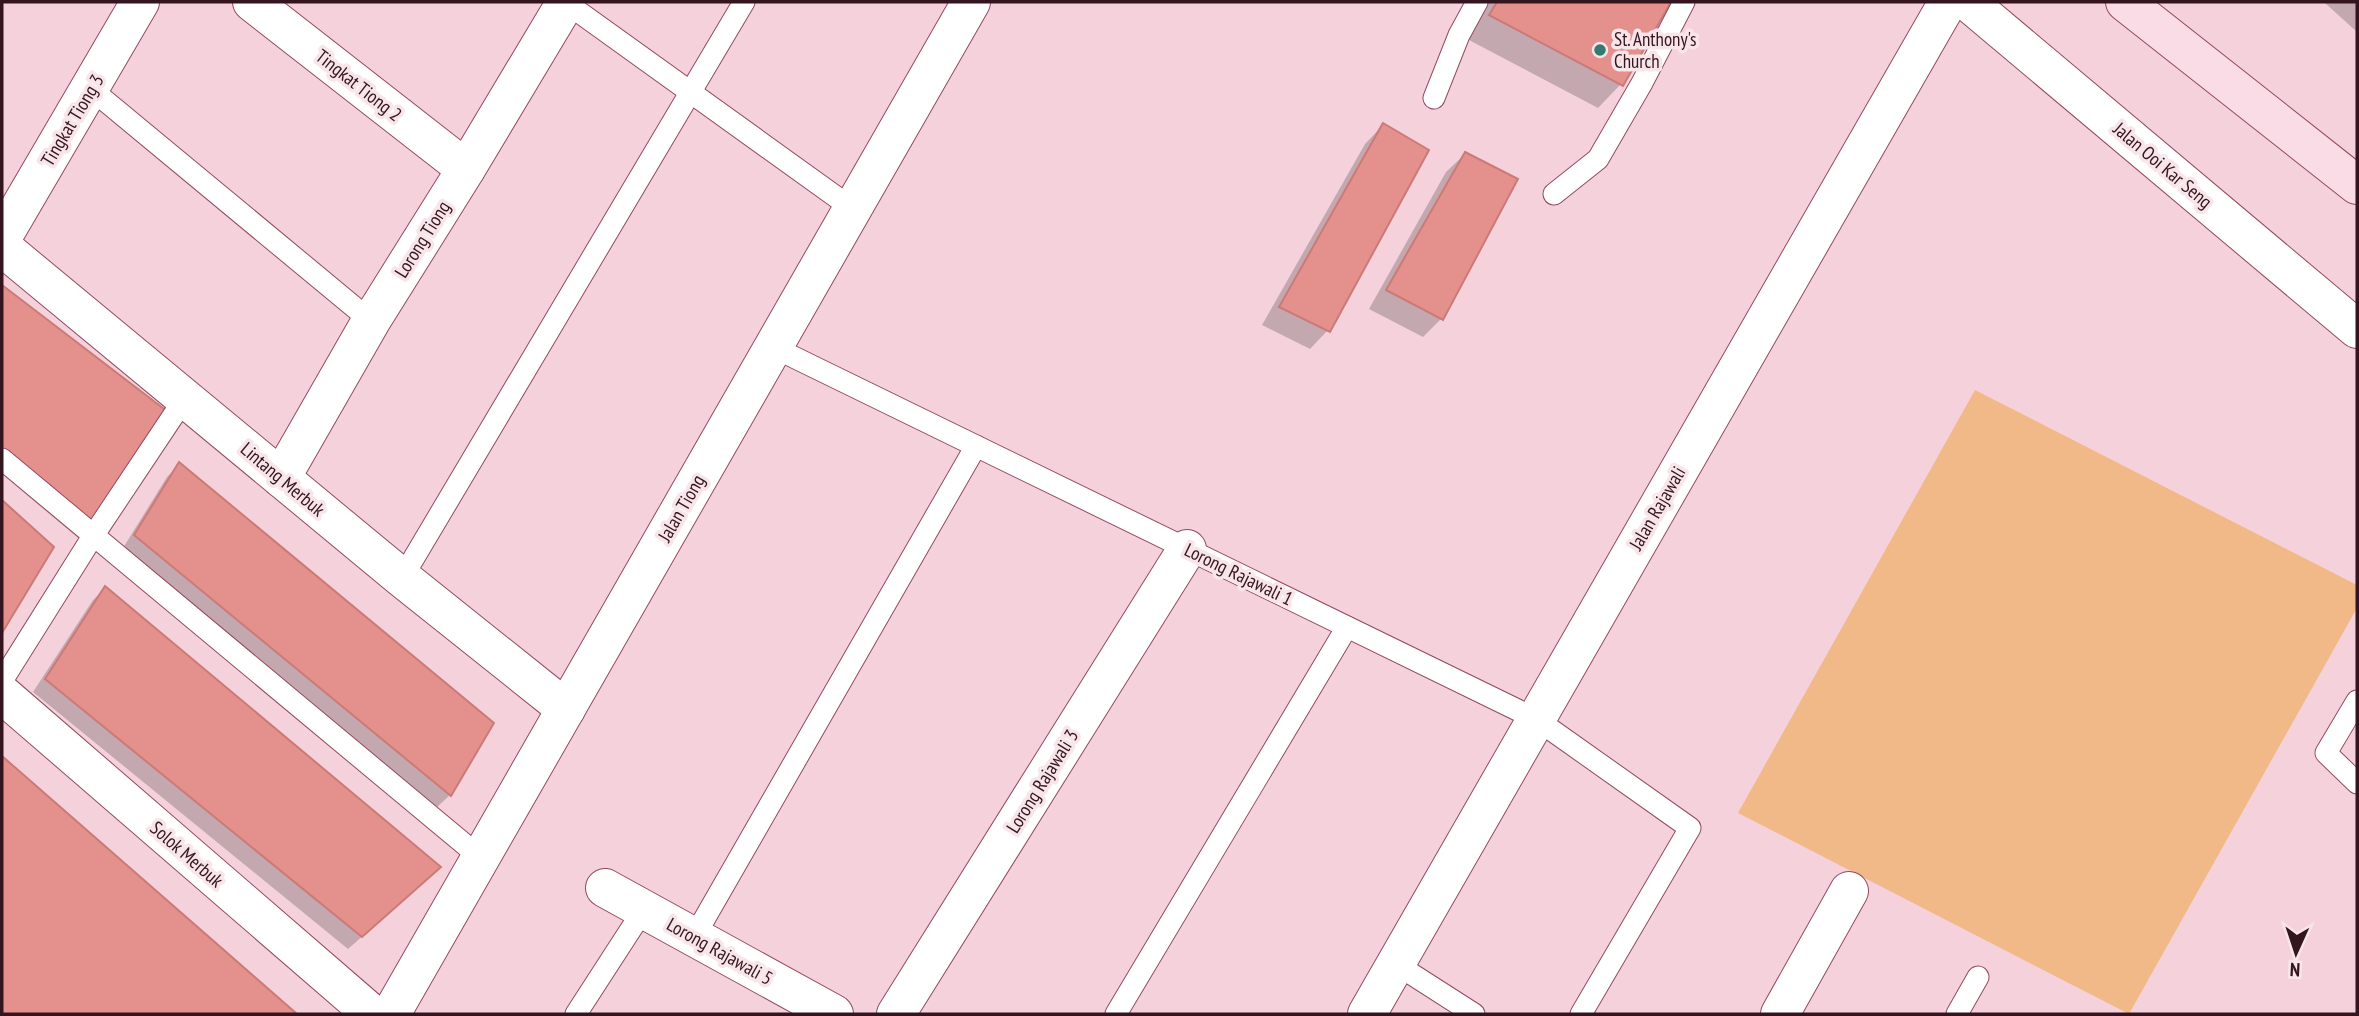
<svg xmlns="http://www.w3.org/2000/svg" width="2359" height="1016" font-family="'PT Sans Narrow',sans-serif">
<style>
.green{fill:#f2b988}
.shadow{fill:#0003}
.building{fill:#e4918e;stroke:#cb7a78;stroke-width:2}
.lines{fill:none;stroke-linecap:round;stroke-linejoin:round}
.service-casing{stroke:#944a61;stroke-width:23}
.minor-casing{stroke:#944a61;stroke-width:40}
.secondary-casing{stroke:#944a61;stroke-width:40}
.service{stroke:#fff;stroke-width:21}
.minor{stroke:#fff;stroke-width:38}
.secondary{stroke:#f9dce5;stroke-width:38}
.poi-dot{fill:#357a6f;stroke:#f7e5e9;stroke-width:2.5}
.labels{text-anchor:middle;dominant-baseline:central;stroke-width:7;stroke-linejoin:round;paint-order:stroke}
.poi-label{font-size:19px;fill:#34151f;stroke:#f7e5e9;text-anchor:start}
.street-label{font-size:19px;fill:#34151f;stroke:#f7e5e9}
</style>
<rect width="100%" height="100%" fill="#f5d2db"/>
<!-- green -->
<polygon class="green" points="1975,390 2357,585 2357,608 2129,1014 1738,813"/>
<!-- shadow -->
<g class="shadow">
<polygon points="1488,2 1669,2 1621,84 1598,108 1467,39"/>
<polygon points="2326,2 2357,2 2357,32 2325,3"/>
<polygon points="1383,125 1328,330 1310,349 1262,325 1365,144"/>
<polygon points="1465,154 1441,319 1423,337 1369,309 1446,172"/>
<polygon points="2,287 165,413 90,526 78,538 2,474"/>
<polygon points="179,465 450,795 437,807 123,548 167,477"/>
<polygon points="2,503 52,548 2,630"/>
<polygon points="105,588 426,880 348,949 33,692 93,600"/>
<polygon points="2,758 294,1014 2,1014"/>
</g>
<!-- building -->
<g class="building">
<polygon points="1497,2 1671,2 1623,86 1489,15"/>
<polygon points="1383,123 1429,150 1330,332 1279,307"/>
<polygon points="1465,152 1518,179 1443,320 1386,290"/>
<polygon points="2,285 168,412 91,527 2,451"/>
<polygon points="179,462 494,723 451,796 134,535"/>
<polygon points="2,500 54,547 2,633"/>
<polygon points="105,586 441,867 362,937 45,679"/>
<polygon points="2,756 297,1014 2,1014"/>
</g>
<g class="lines">
<!-- service casing -->
<g class="service-casing">
<g id="service">
<polyline points="565,2 853,209"/>
<polyline points="91,89 371,321"/>
<polyline points="1434,98 1459,35 1477,2"/>
<polyline points="1554,194 1598,159 1642,83 1684,2"/>
<polyline points="773,347 1536,719 1690,828 1581,1014"/>
<polyline points="2,459 481,858"/>
<polyline points="402,578 744,2"/>
<polyline points="2,681 93,536 185,398"/>
<polyline points="2357,701 2326,753 2357,783"/>
<polyline points="694,937 976,446"/>
<polyline points="1396,964 1474,1014"/>
<polyline points="576,1014 644,909"/>
<polyline points="1116,1014 1347,627"/>
<polyline points="1957,1014 1978,977"/>
</g>
</g>
<!-- minor casing -->
<g class="minor-casing">
<g id="minor">
<polyline points="252,2 466,169"/>
<polyline points="1968,2 2357,329"/>
<polyline points="2,238 140,2"/>
<polyline points="2,247 402,578 566,709"/>
<polyline points="281,478 371,321 466,169 566,2"/>
<polyline points="2,694 372,1014"/>
<polyline points="605,888 834,1014"/>
<polyline points="391,1014 971,2"/>
<polyline points="896,1014 1187,549"/>
<polyline points="1367,1014 1948,2"/>
<polyline points="1780,1014 1849,891"/>
</g>
</g>
<!-- secondary casing -->
<g class="secondary-casing">
<polyline id="secondary" points="2125,2 2357,185"/>
</g>
<!-- service -->
<use href="#service" class="service"/>
<!-- minor -->
<use href="#minor" class="minor"/>
<!-- secondary -->
<use href="#secondary" class="secondary"/>
</g>
<!-- markers -->
<circle class="poi-dot" cx="1600" cy="50" r="7"/>
<g class="labels">
<!-- poi labels -->
<g class="poi-label">
<text x="1614" y="39">St. Anthony's<tspan x="1614" dy="22">Church</tspan></text>
</g>
<!-- street labels -->
<g class="street-label">
<text transform="translate(359 85) rotate(38)">Tingkat Tiong 2</text>
<text transform="translate(72 120) rotate(-59)">Tingkat Tiong 3</text>
<text transform="translate(2163 165) rotate(40)">Jalan Ooi Kar Seng</text>
<text transform="translate(422 239) rotate(-58)">Lorong Tiong</text>
<text transform="translate(283 479) rotate(40)">Lintang Merbuk</text>
<text transform="translate(681 508) rotate(-60)">Jalan Tiong</text>
<text transform="translate(1657 508) rotate(-60)">Jalan Rajawali</text>
<text transform="translate(1239 574) rotate(26)">Lorong Rajawali 1</text>
<text transform="translate(1042 781) rotate(-58)">Lorong Rajawali 3</text>
<text transform="translate(187 854) rotate(41)">Solok Merbuk</text>
<text transform="translate(720 951) rotate(29)">Lorong Rajawali 5</text>
</g>
</g>
<!-- border -->
<rect width="2359" height="1016" fill="none" stroke="#34151f" stroke-width="7"/>
<!-- north arrow -->
<g transform="translate(2296 953) rotate(183)" stroke="#f7e5e9" stroke-width="5" paint-order="stroke">
<path d="M0-5L12 26L0 18L-12 26Z" fill="#34151f"/>
<text y="-10" font-size="19" font-weight="bold" text-anchor="middle" fill="#34151f">N</text>
</g>
</svg>
